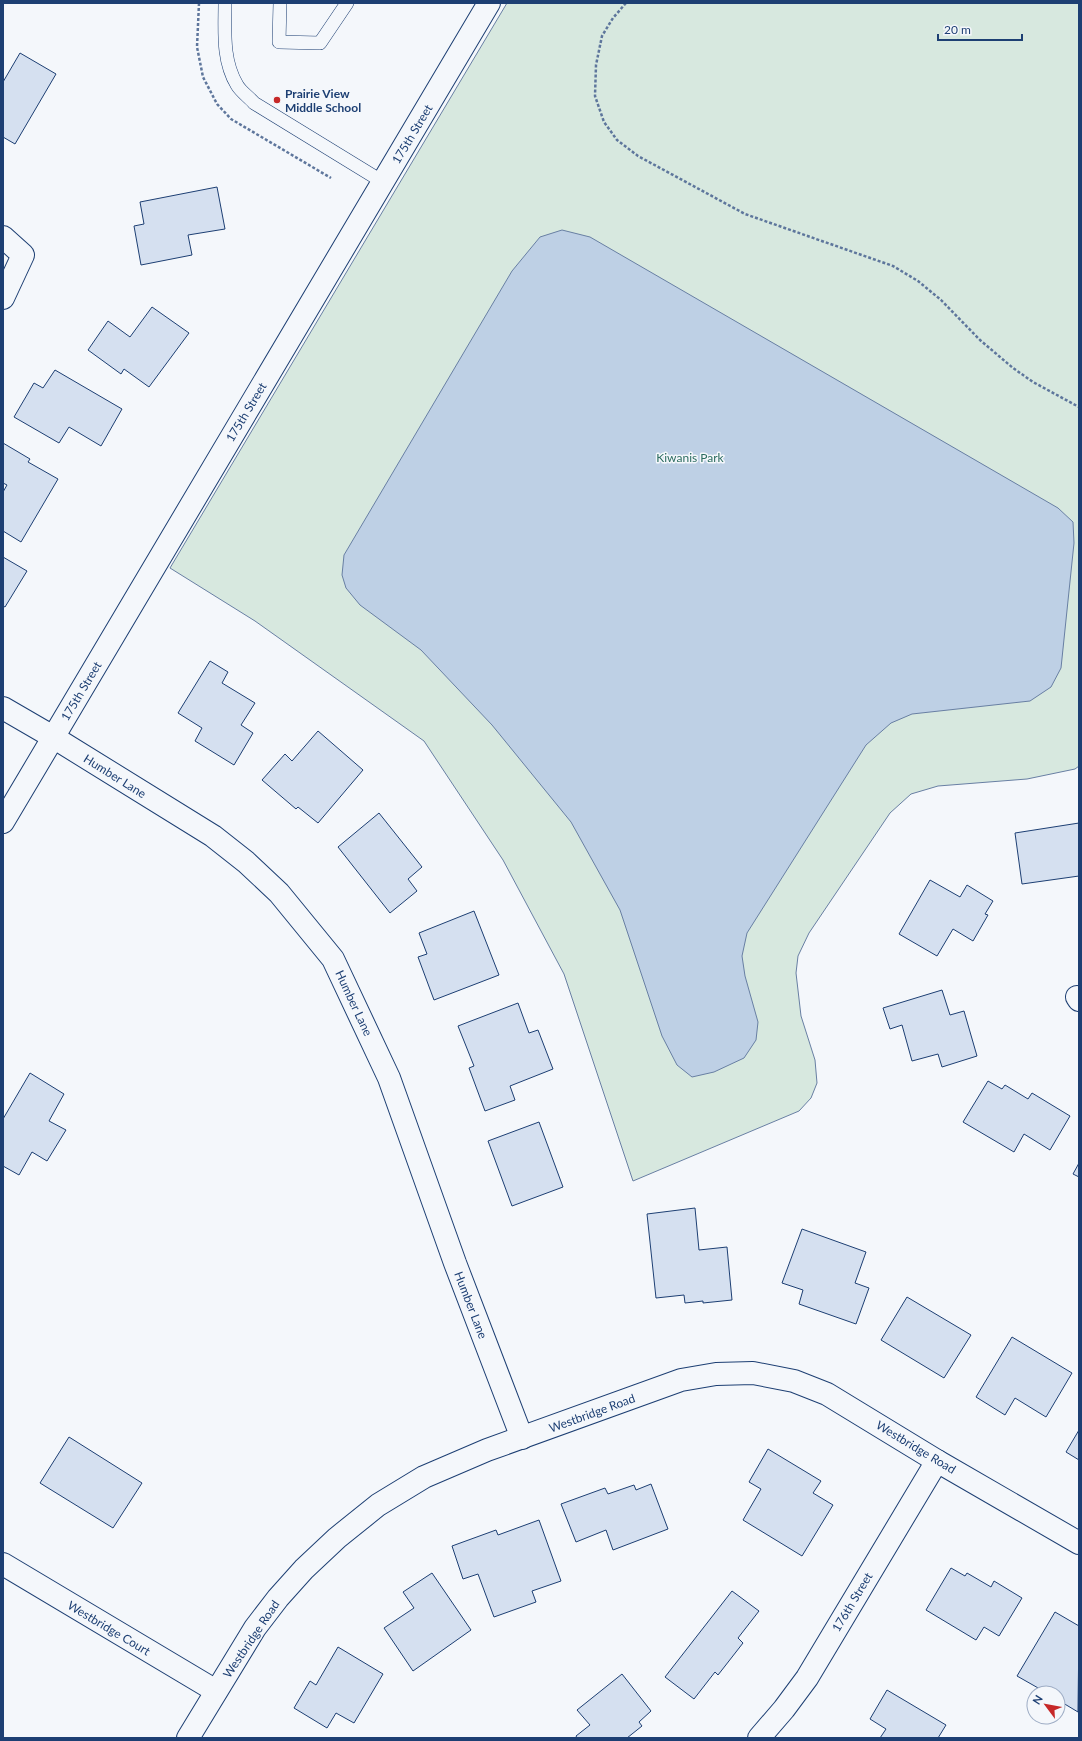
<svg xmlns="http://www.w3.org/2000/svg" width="1082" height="1741" font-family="Lato,sans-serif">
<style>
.green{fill:#d7e8df;stroke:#687fa3}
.water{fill:#bed0e5;stroke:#687fa3}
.building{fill:#d5e0f0;stroke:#1d3f73}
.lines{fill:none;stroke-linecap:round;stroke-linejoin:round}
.service-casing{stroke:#1d3f73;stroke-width:14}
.minor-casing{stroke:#1d3f73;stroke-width:24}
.path{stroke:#5e769c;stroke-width:2.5;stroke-dasharray:3 2;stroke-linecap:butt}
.service{stroke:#f4f7fb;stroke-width:13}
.minor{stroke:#f4f7fb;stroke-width:22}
.poi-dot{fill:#c62828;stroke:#f4f7fb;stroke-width:1.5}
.labels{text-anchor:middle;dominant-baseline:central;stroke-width:3;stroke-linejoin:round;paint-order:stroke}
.poi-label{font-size:12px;font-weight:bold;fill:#1d3f73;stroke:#f4f7fb;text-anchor:start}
.street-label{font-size:12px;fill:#1d3f73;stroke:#f4f7fb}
.park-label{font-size:12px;fill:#2c6c60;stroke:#f4f7fb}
</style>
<rect width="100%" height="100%" fill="#f4f7fb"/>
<!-- green -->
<polygon class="green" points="507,3 1079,3 1079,766 1075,769 1027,779 938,786 911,794 890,813 809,933 798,956 796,973 801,1016 815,1060 817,1083 811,1098 799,1111 633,1181 564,974 503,860 424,741 255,621 170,568"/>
<!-- water -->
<polygon class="water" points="562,230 590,237 1058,508 1073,522 1074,543 1061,668 1051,687 1030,701 912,714 891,723 866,745 747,933 742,956 745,976 758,1022 756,1040 744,1058 714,1072 692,1077 677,1065 662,1036 620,910 571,822 492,725 421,650 360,605 346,588 342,575 344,555 512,271 540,237"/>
<!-- building -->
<g class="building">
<polygon points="20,53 56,74 15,144 3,137 3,82"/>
<polygon points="217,187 225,229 188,235 192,255 141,265 134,226 144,224 140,202"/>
<polygon points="152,307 189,333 149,387 124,369 121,374 88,350 108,321 130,337"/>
<polygon points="55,370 122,409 101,446 69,427 59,443 14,417 34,383 43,388"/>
<polygon points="3,443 30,459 28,462 58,479 21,542 3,531 3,492 7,485 3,483"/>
<polygon points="3,557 27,571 5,607 3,606"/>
<polygon points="210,661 228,672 222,683 255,703 241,725 253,733 234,765 195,741 202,728 178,713"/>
<polygon points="318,731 363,770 318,823 298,807 296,809 262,780 285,754 292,761"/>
<polygon points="379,813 422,867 408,879 417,891 390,913 338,847"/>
<polygon points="1079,823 1079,876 1022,884 1015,833"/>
<polygon points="930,880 960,897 967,885 993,901 985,914 988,915 973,941 953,929 937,956 899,934"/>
<polygon points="474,911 499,975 434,1000 418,957 427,954 419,933"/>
<polygon points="942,990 950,1015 964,1011 977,1056 942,1067 938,1054 912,1061 902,1025 890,1029 883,1008"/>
<polygon points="518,1003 529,1033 538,1030 553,1069 510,1086 515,1100 485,1111 469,1068 474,1066 458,1026"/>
<polygon points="30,1073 64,1094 49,1121 66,1130 47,1161 32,1152 19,1175 3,1166 3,1119"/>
<polygon points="988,1081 1002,1089 1005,1085 1028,1099 1032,1093 1070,1116 1050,1150 1024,1134 1014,1152 963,1122"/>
<polygon points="539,1122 563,1187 512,1206 488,1141"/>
<polygon points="1079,1163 1079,1177 1073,1174"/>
<polygon points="695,1208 699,1250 727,1247 732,1300 703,1303 703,1301 685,1303 684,1295 656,1298 647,1214"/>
<polygon points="802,1229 866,1252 855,1283 869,1288 856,1324 799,1304 803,1290 782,1283"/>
<polygon points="907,1297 971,1335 944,1378 881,1340"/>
<polygon points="1012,1337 1072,1373 1046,1417 1015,1398 1005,1415 976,1397"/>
<polygon points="1079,1430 1079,1460 1066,1452"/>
<polygon points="69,1437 142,1483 113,1528 40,1483"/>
<polygon points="768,1449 821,1481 813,1493 833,1505 802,1556 743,1520 761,1489 749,1482"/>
<polygon points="651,1484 668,1529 613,1550 606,1530 576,1542 561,1504 605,1488 608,1494 634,1485 636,1490"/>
<polygon points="539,1520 561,1581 532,1591 536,1602 494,1617 478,1574 463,1579 452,1546 496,1530 498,1535"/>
<polygon points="951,1568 965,1576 967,1573 991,1587 994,1581 1022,1598 999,1636 984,1627 976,1640 926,1610"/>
<polygon points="432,1573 471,1630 413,1671 384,1628 414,1608 403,1592"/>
<polygon points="732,1591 759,1611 738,1638 743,1643 718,1675 715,1672 694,1699 665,1677"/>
<polygon points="1055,1612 1079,1626 1078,1712 1058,1700 1058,1693 1047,1693 1017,1676"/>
<polygon points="338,1647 383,1674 354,1723 336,1713 327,1728 294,1708 310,1681 316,1685"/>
<polygon points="622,1674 651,1711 639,1722 642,1726 627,1738 577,1738 576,1736 590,1725 577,1710"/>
<polygon points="887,1690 946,1725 938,1738 880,1738 886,1729 870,1719"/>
</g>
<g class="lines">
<!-- service casing -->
<g class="service-casing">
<g id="service">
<path d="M225 3C225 31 222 60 237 85 241 92 249 97 254 103L383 182"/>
<polyline points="280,3 279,42 320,43 347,3"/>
</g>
</g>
<!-- minor casing -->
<g class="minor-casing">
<g id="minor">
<polyline points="3,237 23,255 3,298"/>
<polyline points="3,708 53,737 213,836 246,862 279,893 333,959 389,1078 455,1263 522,1438"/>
<polyline points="3,822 489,3"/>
<polyline points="1077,997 1079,1000"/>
<polyline points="3,1564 216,1691"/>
<polyline points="188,1738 255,1628 278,1598 304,1569 337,1538 378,1505 424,1477 487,1450 681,1380 716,1374 753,1373 794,1381 827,1394 937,1461 1079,1543"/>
<polyline points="759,1738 784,1709 807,1678 937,1461"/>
</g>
</g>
<!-- path -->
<g class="path">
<polyline points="199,3 197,47 203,77 217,104 231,119 331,178"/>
<polyline points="626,3 613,18 602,36 596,65 595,96 604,122 617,140 638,156 745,214 893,266 918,281 941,300 980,340 1013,368 1033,382 1079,407"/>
</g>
<!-- service -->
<use href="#service" class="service"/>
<!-- minor -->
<use href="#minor" class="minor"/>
</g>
<!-- markers -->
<circle class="poi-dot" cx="277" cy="100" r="4"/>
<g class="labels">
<!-- poi labels -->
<g class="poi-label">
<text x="285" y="93">Prairie View<tspan x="285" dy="14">Middle School</tspan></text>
</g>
<!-- street labels -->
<g class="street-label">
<text transform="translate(412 134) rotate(-59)">175th Street</text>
<text transform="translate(246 412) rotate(-59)">175th Street</text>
<text transform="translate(81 691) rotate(-59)">175th Street</text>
<text transform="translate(115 776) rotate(32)">Humber Lane</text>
<text transform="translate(354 1003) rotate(65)">Humber Lane</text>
<text transform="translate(471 1305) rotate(69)">Humber Lane</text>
<text transform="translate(592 1413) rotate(-20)">Westbridge Road</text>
<text transform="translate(916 1447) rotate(31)">Westbridge Road</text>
<text transform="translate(852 1602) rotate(-59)">176th Street</text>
<text transform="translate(109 1628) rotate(31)">Westbridge Court</text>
<text transform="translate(251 1639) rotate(-56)">Westbridge Road</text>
</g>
<!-- park labels -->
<g class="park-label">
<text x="690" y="457">Kiwanis Park</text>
</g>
</g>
<!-- border -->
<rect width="1082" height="1741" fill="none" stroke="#1d3f73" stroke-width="8"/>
<!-- north arrow -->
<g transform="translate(1046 1705) rotate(302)"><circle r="19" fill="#f4f7fb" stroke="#9eadc5"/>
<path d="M0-3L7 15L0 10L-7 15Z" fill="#c62828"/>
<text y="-6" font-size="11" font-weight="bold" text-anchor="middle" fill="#1d3f73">N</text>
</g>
<!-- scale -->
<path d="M938 34v6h84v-6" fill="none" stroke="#1d3f73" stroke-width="2"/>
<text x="944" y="34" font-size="12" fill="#1d3f73" stroke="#f4f7fb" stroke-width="3" paint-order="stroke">20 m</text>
</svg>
